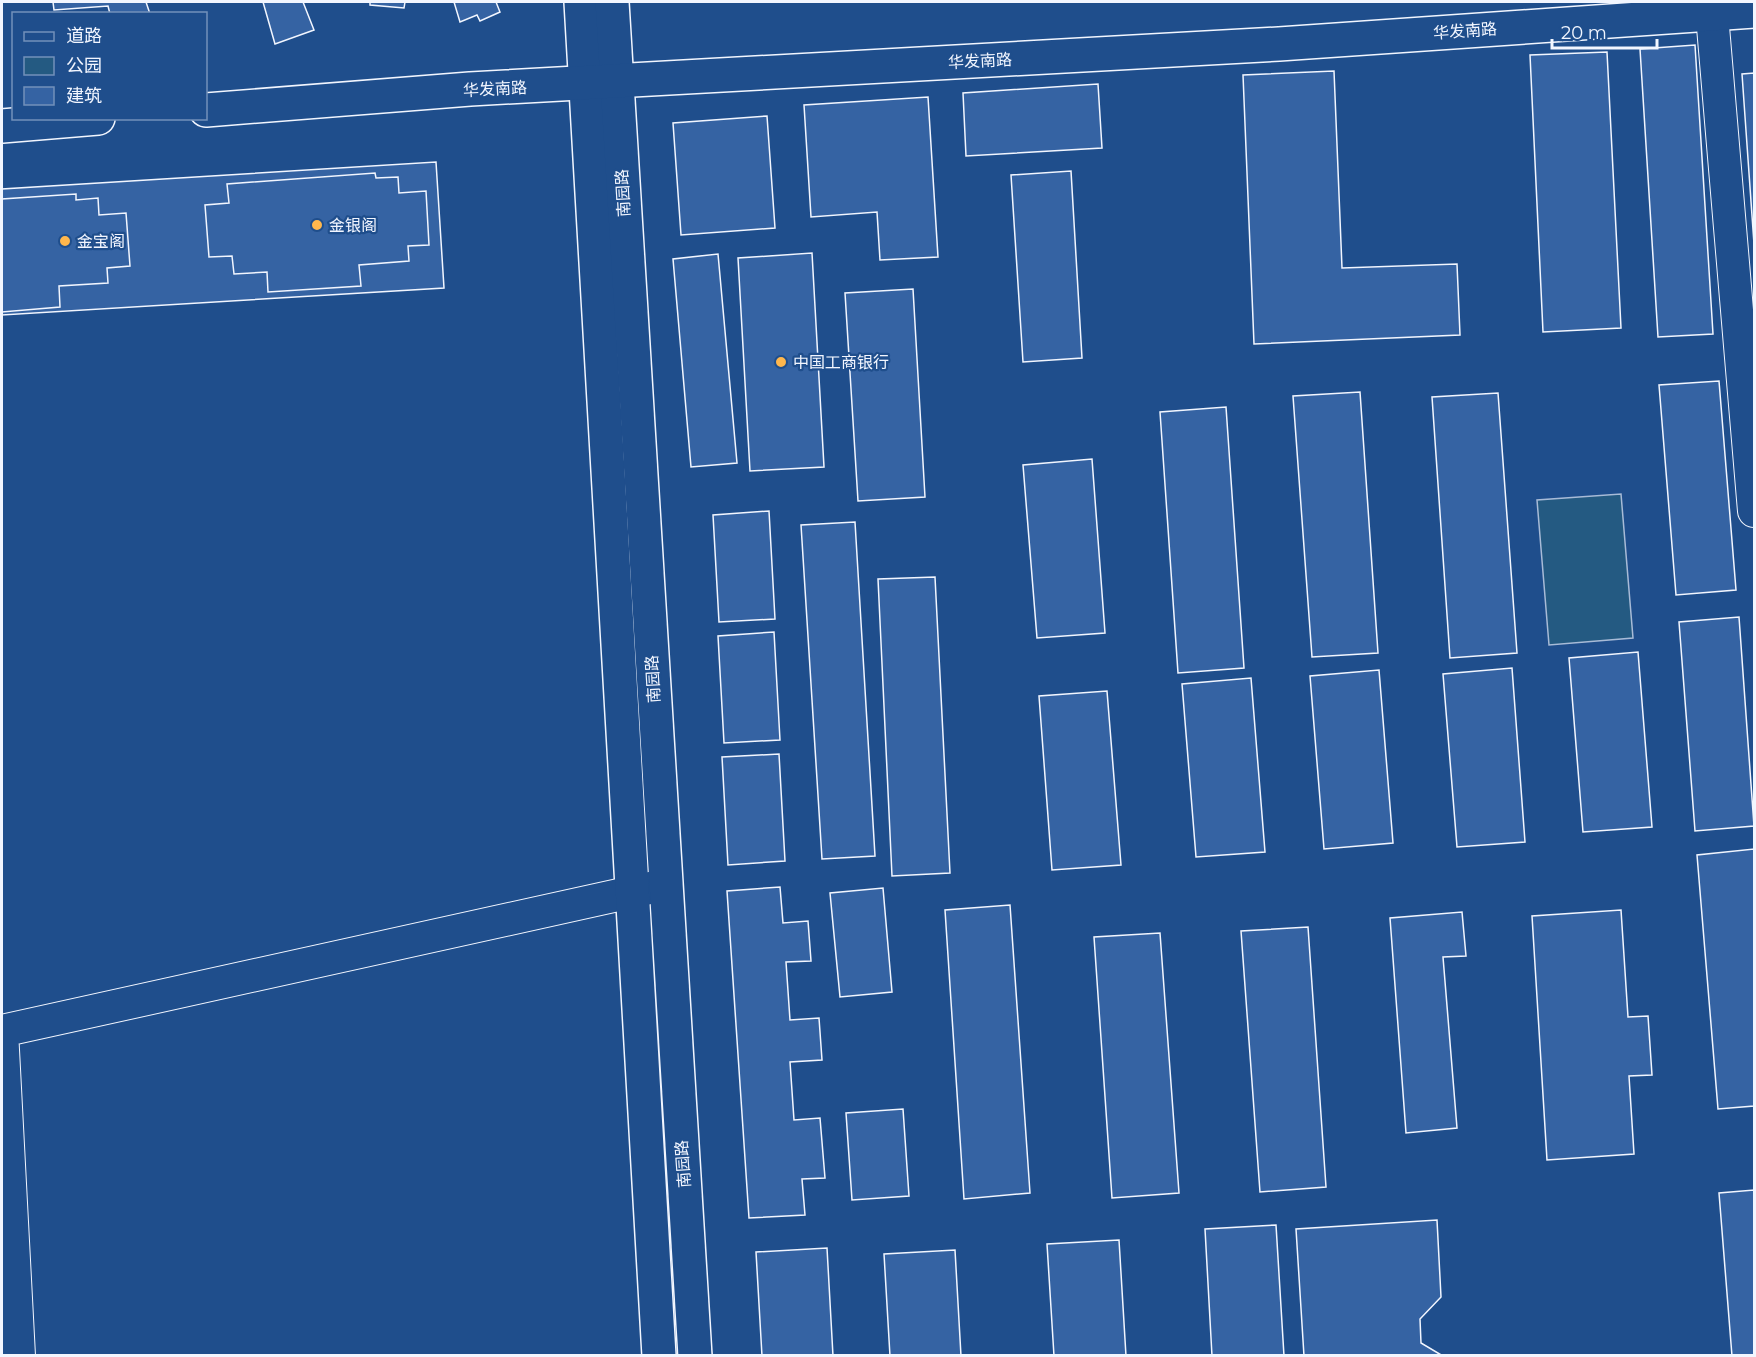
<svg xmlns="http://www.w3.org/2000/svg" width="1756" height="1357" font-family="Montserrat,'Noto Sans SC',sans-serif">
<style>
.green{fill:#245a82;stroke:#a8bbd7;stroke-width:1.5}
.building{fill:#3563a3;stroke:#f2f6ff;stroke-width:1.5}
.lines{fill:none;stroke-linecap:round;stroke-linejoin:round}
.street-casing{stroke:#f2f6ff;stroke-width:34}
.secondary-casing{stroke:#f2f6ff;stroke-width:36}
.street{stroke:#1f4e8c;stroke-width:32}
.secondary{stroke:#1f4e8c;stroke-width:33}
.poi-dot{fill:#ffb74d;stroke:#1f4e8c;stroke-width:2}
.labels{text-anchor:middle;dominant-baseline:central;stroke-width:4.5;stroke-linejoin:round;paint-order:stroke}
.street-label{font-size:16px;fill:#f2f6ff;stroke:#1f4e8c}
.poi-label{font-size:16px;fill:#f2f6ff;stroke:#1f4e8c;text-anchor:start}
</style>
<rect width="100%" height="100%" fill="#1f4e8c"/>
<!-- green -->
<polygon class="green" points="1621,494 1633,638 1549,645 1537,500"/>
<!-- building -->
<g class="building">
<polygon points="53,2 146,2 150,14 110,14 108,6 54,10"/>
<polygon points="263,2 303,2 314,30 275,44"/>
<polygon points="370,2 405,2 404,8 370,5"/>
<polygon points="454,2 496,2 500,12 480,21 477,15 460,22"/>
<polygon points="1695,45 1713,334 1658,337 1640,49"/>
<polygon points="1607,52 1621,328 1543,332 1530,55"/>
<polygon points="1334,71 1342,268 1457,264 1460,335 1254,344 1243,75"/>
<polygon points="1754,73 1754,244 1742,74"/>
<polygon points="1098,84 1102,148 966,156 963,93"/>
<polygon points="928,97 938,257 880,260 877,212 811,217 804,105"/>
<polygon points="767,116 775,228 681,235 673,123"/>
<polygon points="436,162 444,288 2,315 2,189"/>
<polygon points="1071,171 1082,358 1023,362 1011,175"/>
<polygon points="375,173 376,178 398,177 399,193 426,191 429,245 408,246 409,261 359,265 361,286 268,292 267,272 234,274 232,256 209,257 205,205 229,203 227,184"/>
<polygon points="76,194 76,200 98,198 99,215 126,213 130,266 107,268 108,283 59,286 60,307 2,312 2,199"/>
<polygon points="812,253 824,467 750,471 738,258"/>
<polygon points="718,254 737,463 691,467 673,259"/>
<polygon points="913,289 925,497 858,501 845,293"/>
<polygon points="1719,381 1736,590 1676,595 1659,385"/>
<polygon points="1360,392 1378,653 1312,657 1293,396"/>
<polygon points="1498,393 1517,653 1450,658 1432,397"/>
<polygon points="1226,407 1244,668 1178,673 1160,412"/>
<polygon points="1092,459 1105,633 1037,638 1023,465"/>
<polygon points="769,511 775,619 719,622 713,515"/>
<polygon points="855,522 875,856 822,859 801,525"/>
<polygon points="935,577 950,873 892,876 878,579"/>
<polygon points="1739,617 1754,826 1695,831 1679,622"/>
<polygon points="774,632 780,740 724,743 718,636"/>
<polygon points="1638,652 1652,827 1583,832 1569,658"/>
<polygon points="1512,668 1525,842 1457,847 1443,674"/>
<polygon points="1379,670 1393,843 1324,849 1310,676"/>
<polygon points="1251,678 1265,852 1196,857 1182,684"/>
<polygon points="1107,691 1121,865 1052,870 1039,696"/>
<polygon points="779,754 785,861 728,865 722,757"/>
<polygon points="1754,849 1754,1106 1718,1109 1697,855"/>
<polygon points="780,887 783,923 808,921 811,961 786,962 790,1020 819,1018 822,1060 790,1062 794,1120 820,1118 825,1178 802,1179 805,1215 749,1218 727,891"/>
<polygon points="883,888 892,992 840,997 830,893"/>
<polygon points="1010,905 1030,1193 964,1199 945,910"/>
<polygon points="1621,910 1628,1017 1648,1016 1652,1075 1629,1076 1634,1154 1547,1160 1532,916"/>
<polygon points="1462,912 1466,956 1443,957 1457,1128 1406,1133 1390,918"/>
<polygon points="1308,927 1326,1187 1260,1192 1241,931"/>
<polygon points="1160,933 1179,1193 1112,1198 1094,937"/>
<polygon points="903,1109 909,1196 852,1200 846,1113"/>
<polygon points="1754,1190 1754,1356 1732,1356 1719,1193"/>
<polygon points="1437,1220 1441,1297 1420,1319 1421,1343 1443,1356 1304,1356 1296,1229"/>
<polygon points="1276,1225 1284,1356 1212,1356 1205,1229"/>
<polygon points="1119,1240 1126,1356 1054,1356 1047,1244"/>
<polygon points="827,1248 833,1356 762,1356 756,1252"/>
<polygon points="955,1250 961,1356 890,1356 884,1254"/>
</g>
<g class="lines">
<!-- street casing -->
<g class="street-casing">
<g id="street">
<polyline points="1712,15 1754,511"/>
<polyline points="19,1356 2,1031 659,886"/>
</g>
</g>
<!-- secondary casing -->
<g class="secondary-casing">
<g id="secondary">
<polyline points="581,2 659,1356"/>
<polyline points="612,2 695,1356"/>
<polyline points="206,110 470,89 1279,44 1754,11"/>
<polyline points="2,126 98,118"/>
</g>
</g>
<!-- street -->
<use href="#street" class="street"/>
<!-- secondary -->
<use href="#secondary" class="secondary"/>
</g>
<!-- markers -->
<g class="poi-dot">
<circle cx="317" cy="225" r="6"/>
<circle cx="65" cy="241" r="6"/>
<circle cx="781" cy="362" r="6"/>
</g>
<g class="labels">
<!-- street labels -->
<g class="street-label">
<text transform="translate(1465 31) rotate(-4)">华发南路</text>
<text transform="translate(980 61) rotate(-3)">华发南路</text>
<text transform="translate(495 89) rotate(-3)">华发南路</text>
<text transform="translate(623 193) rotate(-93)">南园路</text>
<text transform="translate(653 679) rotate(-93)">南园路</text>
<text transform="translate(683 1164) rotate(-94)">南园路</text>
</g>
<!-- poi labels -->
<g class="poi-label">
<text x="329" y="225">金银阁</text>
<text x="77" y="241">金宝阁</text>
<text x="793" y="362">中国工商银行</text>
</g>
</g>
<!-- border -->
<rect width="1756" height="1357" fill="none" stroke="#f2f6ff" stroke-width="6"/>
<!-- legend -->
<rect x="12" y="12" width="195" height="108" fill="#1f4e8c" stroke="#7391ba" stroke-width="1.5"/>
<rect x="24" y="32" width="30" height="9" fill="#1f4e8c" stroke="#7391ba" stroke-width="1.5"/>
<text x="66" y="42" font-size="18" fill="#f2f6ff">道路</text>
<rect x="24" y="57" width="30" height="18" fill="#245a82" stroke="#7391ba" stroke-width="1.5"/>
<text x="66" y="72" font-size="18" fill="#f2f6ff">公园</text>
<rect x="24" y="87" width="30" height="18" fill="#3563a3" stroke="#7391ba" stroke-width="1.5"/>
<text x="66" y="102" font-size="18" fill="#f2f6ff">建筑</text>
<!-- scale -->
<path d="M1552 39v9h105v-9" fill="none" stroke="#f2f6ff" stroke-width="3"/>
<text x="1561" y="39" font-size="18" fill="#f2f6ff" stroke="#1f4e8c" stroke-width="4.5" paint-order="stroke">20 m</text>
</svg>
